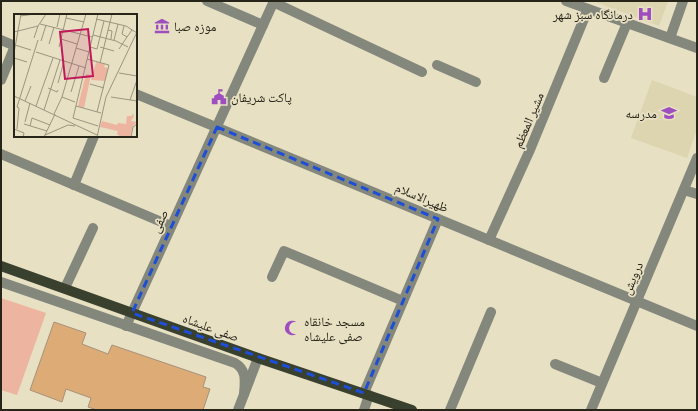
<svg xmlns="http://www.w3.org/2000/svg" width="698" height="411" font-family="'Exo 2','Noto Naskh Arabic',sans-serif">
<style>
.built{fill:#ddd4b0}
.green{fill:#edb4a0}
.building{fill:#ddab76;stroke:#a6917c}
.lines{fill:none;stroke-linecap:round;stroke-linejoin:round}
.minor{stroke:#83877c;stroke-width:10}
.major{stroke:#39402d;stroke-width:10}
.marked{fill:none;stroke:#1d4ed8;stroke-width:3;stroke-dasharray:8 5;stroke-linejoin:round}
.labels{text-anchor:middle;dominant-baseline:central;stroke-width:3.5;stroke-linejoin:round;paint-order:stroke}
.poi-label{font-size:13px;fill:#272419;stroke:#e7e0c3;text-anchor:start}
.street-label{font-size:13px;fill:#272419;stroke:#e7e0c3}
.inset-road{fill:none;stroke:#9a957f;stroke-width:1}
.view{fill:#c2185b;fill-opacity:0.15;stroke:#c2185b;stroke-width:2}
.inset-edge{fill:none;stroke:#272419;stroke-width:2}
</style>
<rect width="100%" height="100%" fill="#e7e0c3"/>
<!-- built -->
<g class="built">
<polygon points="593,1 668,1 659,26"/>
<polygon points="652,80 697,97 697,129 687,158 631,138"/>
</g>
<!-- green -->
<polygon class="green" points="1,298 46,313 17,395 1,390"/>
<!-- building -->
<polygon class="building" points="54,322 86,333 82,344 108,354 112,345 206,377 203,387 210,389 203,410 97,410 88,407 91,398 66,389 62,402 30,390"/>
<g class="lines">
<!-- minor -->
<g class="minor">
<polyline points="207,1 263,25"/>
<polyline points="566,1 697,48"/>
<polyline points="273,2 422,72"/>
<polyline points="670,38 683,1"/>
<polyline points="1,40 15,46"/>
<polyline points="437,65 476,82"/>
<polyline points="604,78 627,23"/>
<polyline points="1,80 15,46"/>
<polyline points="136,94 697,326"/>
<polyline points="1,154 171,226"/>
<polyline points="74,185 94,136"/>
<polyline points="684,190 697,194"/>
<polyline points="489,240 529,152 588,9"/>
<polyline points="272,277 284,251 403,301"/>
<path d="M1 282 235 363C247 370 245 381 244 394"/>
<polyline points="65,288 93,228"/>
<polyline points="126,326 274,1"/>
<polyline points="555,364 602,383"/>
<polyline points="364,393 438,219"/>
<polyline points="238,410 258,358"/>
<polyline points="364,410 369,395"/>
<polyline points="450,410 491,312"/>
<polyline points="591,410 697,158"/>
</g>
<!-- major -->
<polyline class="major" points="1,266 258,358 412,410"/>
</g>
<!-- marked area -->
<path class="marked" d="M217 127 438 219 364 393 132 313Z"/>
<!-- icons -->
<defs>
<g id="hospital-bare" transform="scale(1.2)"><path d="M-5-5h3v3.5h4V-5h3V5h-3V1.5h-4V5h-3Z" fill="#9e4ebe" stroke="#e7e0c3" stroke-width="2.5" paint-order="stroke"/></g>
<g id="museum-bare" transform="scale(1.2)"><path d="M0-6L6-3V-2H-6V-3ZM-5-1h2V3h-2ZM-1-1h2V3h-2ZM3-1h2V3H3ZM-6 4H6V6H-6Z" fill="#9e4ebe" stroke="#e7e0c3" stroke-width="2.5" paint-order="stroke"/></g>
<g id="civic-bare" transform="scale(1.2)"><path d="M-.6-6.5H3V-4.5H.6V-3L4-1V1h2V6H-6V1h2V-1L-.6-3ZM-1.2 2.5V6h2.4V2.5Z" fill="#9e4ebe" stroke="#e7e0c3" stroke-width="2.5" paint-order="stroke"/></g>
<g id="school-bare" transform="scale(1.2)"><path d="M0-5L7-2L0 1L-7-2ZM-4 1L0 2.5L4 1V4Q0 6-4 4Z" fill="#9e4ebe" stroke="#e7e0c3" stroke-width="2.5" paint-order="stroke"/></g>
<g id="mosque-bare" transform="scale(1.2)"><path d="M3.5-4.9A6 6 0 1 0 3.5 4.9A5 5 0 1 1 3.5-4.9Z" fill="#9e4ebe" stroke="#e7e0c3" stroke-width="2.5" paint-order="stroke"/></g>
</defs>
<g fill-rule="evenodd">
<use href="#hospital-bare" x="645" y="14"/>
<use href="#museum-bare" x="162" y="26"/>
<use href="#civic-bare" x="219" y="97"/>
<use href="#school-bare" x="669" y="113"/>
<use href="#mosque-bare" x="292" y="328"/>
</g>
<g class="labels">
<!-- poi labels -->
<g class="poi-label">
<text x="633" y="14" text-anchor="end">درمانگاه سبز شهر</text>
<text x="174" y="26">موزه صبا</text>
<text x="231" y="97">پاکت شریفان</text>
<text x="657" y="113" text-anchor="end">مدرسه</text>
<text x="304" y="321">مسجد خانقاه<tspan x="304" dy="15">صفی علیشاه</tspan></text>
</g>
<!-- street labels -->
<g class="street-label">
<text transform="translate(528 120) rotate(-67)">مشیر المعظم</text>
<text transform="translate(422 197) rotate(23)">ظهیرالاسلام</text>
<text transform="translate(159 221) rotate(-65)">صفی</text>
<text transform="translate(632 278) rotate(-67)">درویش</text>
<text transform="translate(211 327) rotate(20)">صفی علیشاه</text>
</g>
</g>
<!-- overview -->
<g transform="translate(14 14)">
<rect width="123" height="123" fill="#e7e0c3"/>
<path d="M82 48 91 50 90 53 94 54 91 67 77 66ZM72 60 77 61 70 94 64 92ZM118 99 120 102 117 107 123 108 119 112 116 123H107L103 120 104 117 86 113 88 107 103 111 104 109 112 110 113 102H118Z" fill="#edb4a0"/>
<path class="inset-road" d="M84 0 59 104 84 112M6 2 21 0M52 4 70 8M82 5 112 12 123 19M26 10 78 23M110 12 108 20 113 23 118 16M43 13 46 0M94 16 98 17 97 25M0 18 24 12 32 0M79 21 102 27 114 33M20 24 24 12M47 25 63 30M100 26 104 10M27 27 32 11M35 30 40 13M1 31 17 36M45 33 53 0M76 33 83 35 90 7M86 33 100 37M62 34 75 38M105 35 113 23M22 38 72 54M0 39 7 0M0 44 13 48M73 45 95 51 83 98M86 49 98 0M105 59 123 62M44 69 50 47M76 70 90 74M34 74 43 78 44 76M57 78 65 52M0 82 83 121M48 83 61 88M97 83 123 87M116 86 123 66M11 87 17 72M22 92 39 44M62 92 87 99M30 96 46 46M40 100 48 83 72 0M11 108 16 89M10 110 33 117M16 112 18 104 36 111M0 115 10 119 9 123M3 115 5 94 3 93 24 26M31 121 54 111 61 112M30 123 41 100M83 123 92 83 123 18M117 123 119 113 123 110"/>
<path class="view" d="M74 15 79 62 51 65 46 18Z"/>
<rect width="123" height="123" class="inset-edge"/>
</g>
<!-- border -->
<rect width="698" height="411" fill="none" stroke="#272419" stroke-width="4"/>
</svg>
